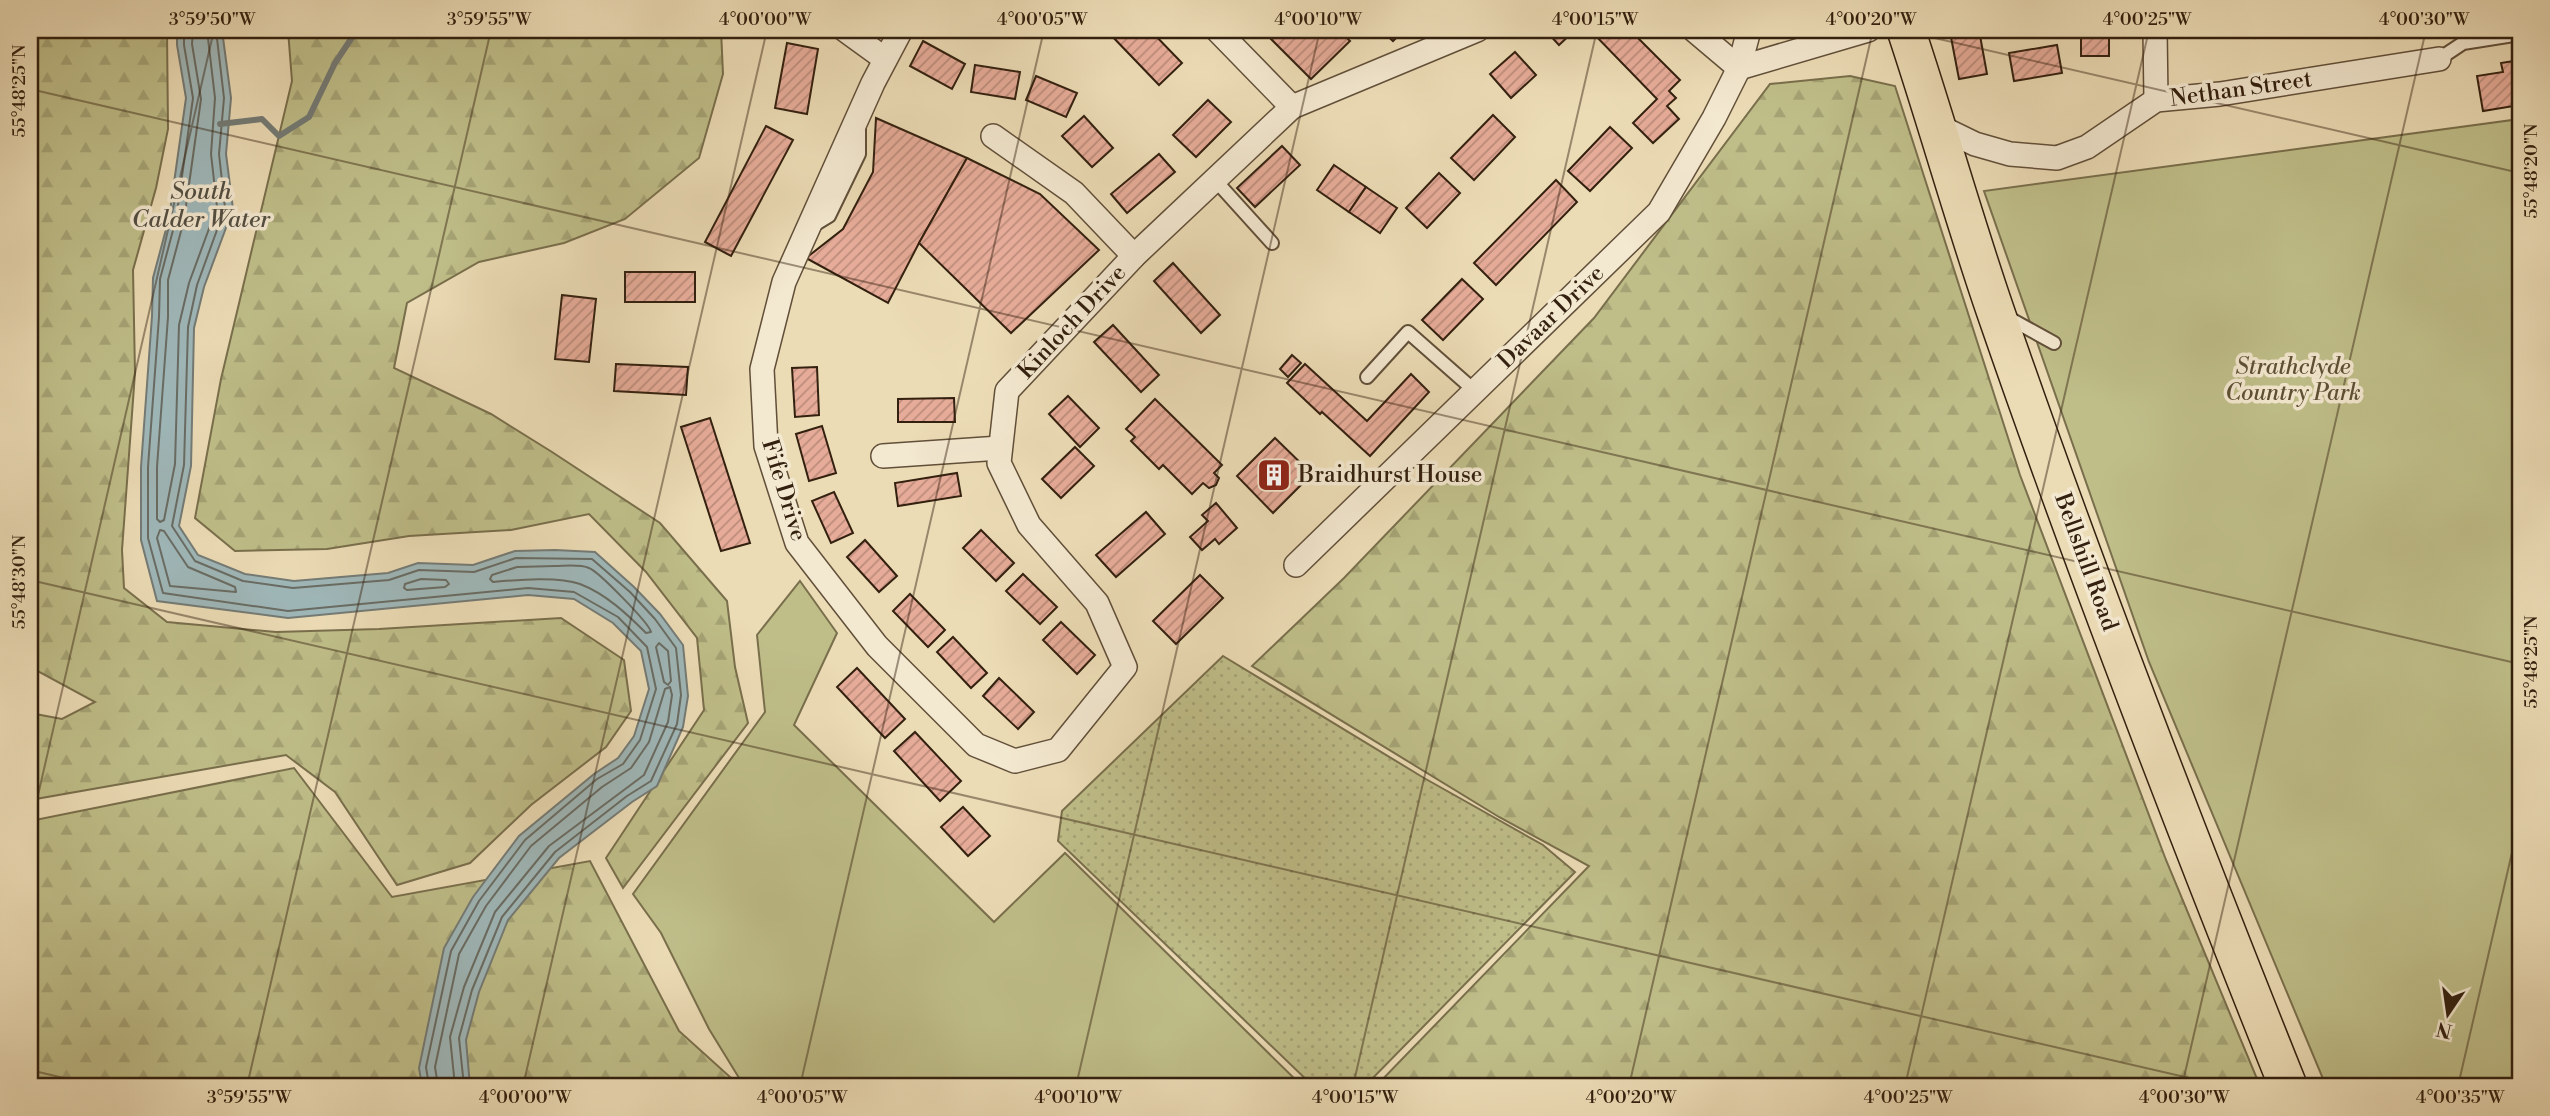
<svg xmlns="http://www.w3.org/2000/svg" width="2550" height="1116" font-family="'Libre Bodoni',serif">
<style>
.grass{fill:url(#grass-dots);stroke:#796f4c;stroke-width:2}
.forest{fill:url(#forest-firs);stroke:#796f4c;stroke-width:2}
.green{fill:#bfbe89;stroke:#796f4c;stroke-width:2}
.water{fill:#9fb8ba;stroke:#747b76;stroke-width:2}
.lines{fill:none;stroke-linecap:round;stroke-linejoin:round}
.shore{stroke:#696c64;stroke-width:2}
.stream{stroke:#747b76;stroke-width:6}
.building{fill:url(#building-hatch);stroke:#33200f;stroke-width:2}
.service-casing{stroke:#614f39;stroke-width:16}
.minor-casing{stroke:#614f39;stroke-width:26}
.primary-casing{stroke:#33200f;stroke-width:40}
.service{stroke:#f3e8d0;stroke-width:12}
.minor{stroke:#f3e8d0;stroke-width:23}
.primary{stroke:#ecdcb6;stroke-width:37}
.ticks{fill:none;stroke:#33200f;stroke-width:2;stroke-opacity:0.45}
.labels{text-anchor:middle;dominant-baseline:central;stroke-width:7;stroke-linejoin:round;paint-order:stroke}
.street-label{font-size:23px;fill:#33200f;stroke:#f3e8d0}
.park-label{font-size:23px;font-style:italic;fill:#5d4f34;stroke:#f3e8d0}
.poi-label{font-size:23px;fill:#33200f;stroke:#f3e8d0;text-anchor:start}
.water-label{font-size:24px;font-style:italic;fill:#534e42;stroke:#f3e8d0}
.neatline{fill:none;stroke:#33200f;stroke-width:2.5}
.ticks-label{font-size:18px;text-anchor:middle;fill:#33200f}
</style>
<defs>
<pattern id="grass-dots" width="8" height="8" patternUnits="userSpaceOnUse" patternTransform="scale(1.75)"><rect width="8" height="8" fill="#bfbe89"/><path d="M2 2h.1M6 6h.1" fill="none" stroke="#a5a375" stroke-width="1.8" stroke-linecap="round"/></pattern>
<pattern id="forest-firs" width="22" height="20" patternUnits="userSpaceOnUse" patternTransform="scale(1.75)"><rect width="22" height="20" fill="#bfbe89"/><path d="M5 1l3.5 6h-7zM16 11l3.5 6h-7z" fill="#a5a375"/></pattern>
<pattern id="building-hatch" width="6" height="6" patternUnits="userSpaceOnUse" patternTransform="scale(1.75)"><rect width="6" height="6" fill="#e7ac99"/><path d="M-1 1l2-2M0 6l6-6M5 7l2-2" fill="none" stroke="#bc8c7b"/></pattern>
</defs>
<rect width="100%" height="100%" fill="#ecdcb6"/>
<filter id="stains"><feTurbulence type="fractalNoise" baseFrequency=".00286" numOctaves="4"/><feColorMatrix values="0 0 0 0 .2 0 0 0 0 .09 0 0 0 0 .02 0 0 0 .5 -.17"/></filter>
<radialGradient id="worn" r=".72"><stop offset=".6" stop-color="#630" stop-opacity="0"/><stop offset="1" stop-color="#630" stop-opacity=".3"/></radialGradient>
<!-- grass -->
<polygon class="grass" points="1223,656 1424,778 1543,845 1575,872 1365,1086 1313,1086 1058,841 1062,811"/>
<!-- forest -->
<g class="forest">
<polygon points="30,30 167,31 168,129 156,188 133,270 135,373 122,550 124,588 167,622 276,632 379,629 561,618 624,660 631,711 606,747 531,805 470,863 397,885 335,792 286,755 30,800 30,713 62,719 95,702 30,667"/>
<polygon points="288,30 721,30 723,74 699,158 625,219 564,243 479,262 407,303 394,368 491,414 552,452 660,523 727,601 735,667 748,723 623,888 606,858 704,710 697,638 646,572 589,514 511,530 409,536 327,549 235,551 195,518 221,379 292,81"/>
<polygon points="1850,76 1895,86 2020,475 2166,860 2260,1086 1376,1086 1589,866 1499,817 1252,666 1344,578 1594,318 1770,84"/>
<polygon points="294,768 392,897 590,861 679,1031 740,1086 30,1086 30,821"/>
</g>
<!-- green -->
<g class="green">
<polygon points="2520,119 2520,1086 2326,1086 2149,662 1984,191"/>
<polygon points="800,581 837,633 794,725 994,922 1065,853 1302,1086 744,1086 709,1029 661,933 633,894 765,712 757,635"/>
</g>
<!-- water -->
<polygon class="water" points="177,30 222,30 231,98 226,154 233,209 204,287 194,328 191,466 179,526 198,555 245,574 294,581 388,573 418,563 473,565 515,551 555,550 595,552 634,587 660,614 683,645 688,696 683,727 657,786 632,802 559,858 508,920 479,992 466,1040 470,1086 422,1086 419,1068 444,948 473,897 519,836 594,774 618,758 634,736 649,689 641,651 613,623 574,599 528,595 288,618 157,601 141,540 141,467 152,316 153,278 169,218 186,98 177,45"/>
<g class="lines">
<!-- shore -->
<g class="shore">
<polyline points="184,30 184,45 193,98 176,219 160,279 159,317 148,467 148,538 163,593 288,611 528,588 574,592 618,617 647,647 656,689 640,740 623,764 597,779 525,840 479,901 451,951 426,1067 429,1086"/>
<polyline points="193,30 192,44 201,99 184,220 168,280 168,317 157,467 157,519 160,522 164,520 175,464 179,325 189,283 217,207 211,154 215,98 207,30"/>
<polyline points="216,30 224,98 219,154 225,208 197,285 188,327 184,465 172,526 195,561 243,581 293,588 389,580 419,570 474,572 516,558 592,559 630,592 655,619 676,648 681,695 677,724 651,781 627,796 555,852 502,917 472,990 459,1038 464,1086"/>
<polygon points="160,530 164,531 188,567 235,587 236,592 170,586 157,538"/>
<path d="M555 566C565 566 580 564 589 568 599 572 649 623 651 632L646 633C627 614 606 594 580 584 558 576 516 580 493 582L490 579 492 575 517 567Z"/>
<polygon points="421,579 446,580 449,584 445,587 407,590 404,588 405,584"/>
<polygon points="659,643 668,651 671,681 668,685 664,682 656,647"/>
<polyline points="438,1086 435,1067 459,954 486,906 531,846 602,787 631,768 649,742 665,689 670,687 672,695 668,722 644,775 549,846 495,912 464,987 450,1037 455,1086"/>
</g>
<!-- stream -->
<polyline class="stream" points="220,124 262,119 279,136 309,117 335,63 357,30"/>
</g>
<!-- building -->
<g class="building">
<polygon points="1113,30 1150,30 1182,63 1159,85 1109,33"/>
<polygon points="1274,30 1306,30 1313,37 1321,30 1339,30 1350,41 1311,79 1268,36"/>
<polygon points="1381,30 1404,30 1393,41"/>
<polygon points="1545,30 1575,30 1559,45"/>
<polygon points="1590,30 1630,30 1680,80 1669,91 1676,98 1667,106 1679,119 1653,143 1633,123 1657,99"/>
<polygon points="1961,30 1979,30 1987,74 1959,79 1950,32"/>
<rect x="2081" y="30" width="28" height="26"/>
<polygon points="2253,30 2295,30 2255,38"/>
<polygon points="923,41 965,64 952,89 910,66"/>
<polygon points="787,43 818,49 807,114 775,108"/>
<polygon points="2057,45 2062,73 2014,81 2009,53"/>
<polygon points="1515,52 1536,75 1511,98 1490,74"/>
<polygon points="2520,60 2520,105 2483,111 2477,76 2503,72 2501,63"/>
<polygon points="975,65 1020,72 1015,99 971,92"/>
<polygon points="1036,76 1077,93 1066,117 1026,100"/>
<polygon points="1208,100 1231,122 1196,157 1173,135"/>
<polygon points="1493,115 1515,137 1474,180 1451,158"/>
<polygon points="1084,116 1113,148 1092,167 1062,136"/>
<polygon points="876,118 967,158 919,243 888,303 806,258 843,229 873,172"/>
<polygon points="766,126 793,140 731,256 705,242"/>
<polygon points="1610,127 1632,148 1590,191 1568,171"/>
<polygon points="1282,146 1300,165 1255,207 1237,188"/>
<polygon points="1159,154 1175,172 1127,213 1111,194"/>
<polygon points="967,158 1040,194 1099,250 1011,333 919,243"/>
<polygon points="1334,165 1366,187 1349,212 1317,190"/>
<polygon points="1439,173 1460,193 1427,228 1406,208"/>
<polygon points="1556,180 1577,202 1496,285 1474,263"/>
<polygon points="1366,187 1397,208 1380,233 1349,212"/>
<polygon points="1173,263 1220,315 1201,333 1154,281"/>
<rect x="625" y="272" width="70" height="30"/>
<polygon points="1462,279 1483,299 1443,340 1422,320"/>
<polygon points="562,295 596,299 589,362 555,359"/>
<polygon points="1113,325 1159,375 1141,392 1094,342"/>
<polygon points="1292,355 1301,363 1288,377 1280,369"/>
<polygon points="616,364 688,367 686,395 614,391"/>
<polygon points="1305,364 1367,421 1411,374 1429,392 1370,456 1322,412 1320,414 1287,383"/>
<polygon points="817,367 819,415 795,417 792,368"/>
<polygon points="1068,396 1099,428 1080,447 1049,414"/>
<polygon points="954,398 955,422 898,422 898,399"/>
<polygon points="1155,399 1222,465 1214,473 1219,478 1216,485 1209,488 1203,483 1192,494 1163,465 1159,469 1131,441 1135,437 1126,429"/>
<polygon points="710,418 750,543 721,551 681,427"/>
<polygon points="822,426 836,473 809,481 796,434"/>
<polygon points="1275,438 1312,474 1273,513 1237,476"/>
<polygon points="1075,447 1094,466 1061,498 1042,479"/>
<polygon points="957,473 961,496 898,506 895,483"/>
<polygon points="834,492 853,533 831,543 812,501"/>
<polygon points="1216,503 1237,528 1219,544 1215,539 1202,550 1190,537 1208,521 1202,515"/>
<polygon points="1146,512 1165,534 1116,577 1096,555"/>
<polygon points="981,530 1014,563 996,581 963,548"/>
<polygon points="865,540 897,576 879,592 847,557"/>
<polygon points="1023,574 1057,607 1040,624 1006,591"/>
<polygon points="1200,575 1223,598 1176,644 1153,621"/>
<polygon points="910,594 945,630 928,647 893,611"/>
<polygon points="1061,622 1095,655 1077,674 1043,640"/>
<polygon points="953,637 987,673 971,688 937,652"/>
<polygon points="857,668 905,719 885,738 837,687"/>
<polygon points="999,678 1034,712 1018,729 983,696"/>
<polygon points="915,732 961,781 940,801 894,751"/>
<polygon points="963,807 990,836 968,856 941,827"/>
</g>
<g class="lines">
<!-- service casing -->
<g class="service-casing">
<g id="service">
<polyline points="2439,59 2463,43 2520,34"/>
<polyline points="1215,180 1272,243"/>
<polyline points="811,227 829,216 859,154 859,129"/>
<polyline points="2005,316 2054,343"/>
<polyline points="1367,377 1408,332 1475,391"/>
</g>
</g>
<!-- minor casing -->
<g class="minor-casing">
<g id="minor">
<polyline points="845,30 885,59"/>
<polyline points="901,30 873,83 784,282 762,369 766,446 797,543 877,646 976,745 1015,761 1058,750 1125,667 1097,603 1029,525 999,463 1007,391 1134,256 1292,107 1477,30"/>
<polyline points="1217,30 1292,107"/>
<polyline points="1694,30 1739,68 1868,30"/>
<polyline points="2155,30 2156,100"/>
<polyline points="1938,126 1975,144 2010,154 2057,158 2087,147 2156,100 2220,94 2439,59"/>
<polyline points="993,136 1074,193 1134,256"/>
<polyline points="883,456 1000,448"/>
<polyline points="1296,565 1659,212 1714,118 1739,68 1749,30"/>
</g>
</g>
<!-- primary casing -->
<g class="primary-casing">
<path id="primary" d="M1906 30C1937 123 1963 217 1995 310 2085 571 2185 829 2288 1086"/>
</g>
<!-- service -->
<use href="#service" class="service"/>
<!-- minor -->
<use href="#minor" class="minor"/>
<!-- primary -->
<use href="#primary" class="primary"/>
</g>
<!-- ticks -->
<path class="ticks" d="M1900 30 2520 173M30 89 2520 664M30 580 2224 1086M30 830 214 30M30 1070 98 1086M247 1086 491 30M523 1086 767 30M800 1086 1044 30M1076 1086 1320 30M1353 1086 1597 30M1629 1086 1873 30M1905 1086 2149 30M2182 1086 2426 30M2458 1086 2520 818"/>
<!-- icons -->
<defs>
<g id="building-square" transform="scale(1.75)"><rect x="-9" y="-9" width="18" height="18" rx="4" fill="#8f2418" stroke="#f3e8d0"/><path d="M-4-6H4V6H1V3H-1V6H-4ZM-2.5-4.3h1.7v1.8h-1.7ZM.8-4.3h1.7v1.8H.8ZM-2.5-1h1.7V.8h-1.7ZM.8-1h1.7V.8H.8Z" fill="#fff"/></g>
</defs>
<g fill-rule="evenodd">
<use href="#building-square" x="1274" y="475"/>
</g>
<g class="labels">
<!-- street labels -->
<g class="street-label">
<text transform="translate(2241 89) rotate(-8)">Nethan Street</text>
<text transform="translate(1551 317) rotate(-44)">Davaar Drive</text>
<text transform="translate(1072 322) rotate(-47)">Kinloch Drive</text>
<text transform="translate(784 490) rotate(73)">Fife Drive</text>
<text transform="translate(2086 562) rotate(70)">Bellshill Road</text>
</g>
<!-- park labels -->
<g class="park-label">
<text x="2293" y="367">Strathclyde<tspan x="2293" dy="26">Country Park</tspan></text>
</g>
<!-- poi labels -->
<g class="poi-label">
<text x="1298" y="475">Braidhurst House</text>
</g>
<!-- water labels -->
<g class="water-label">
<text x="201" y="192">South<tspan x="201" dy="28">Calder Water</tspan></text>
</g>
</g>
<!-- margin -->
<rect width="2550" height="1116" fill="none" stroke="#ecdcb6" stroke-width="77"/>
<!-- north arrow -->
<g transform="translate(2448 1014) rotate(193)" stroke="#f3e8d0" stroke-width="5" paint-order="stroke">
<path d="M0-5L12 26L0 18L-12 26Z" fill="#33200f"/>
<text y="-10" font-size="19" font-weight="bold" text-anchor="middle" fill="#33200f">N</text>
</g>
<rect x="38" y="38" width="2474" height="1040" class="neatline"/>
<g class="ticks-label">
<text x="212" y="25">3°59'50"W</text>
<text x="489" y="25">3°59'55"W</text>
<text x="765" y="25">4°00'00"W</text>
<text x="1042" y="25">4°00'05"W</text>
<text x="1318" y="25">4°00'10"W</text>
<text x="1595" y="25">4°00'15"W</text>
<text x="1871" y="25">4°00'20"W</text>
<text x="2147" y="25">4°00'25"W</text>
<text x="2424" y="25">4°00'30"W</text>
<text transform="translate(19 91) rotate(-90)" y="6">55°48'25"N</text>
<text transform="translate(2531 171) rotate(-90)" y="6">55°48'20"N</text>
<text transform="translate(19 582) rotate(-90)" y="6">55°48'30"N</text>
<text transform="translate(2531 662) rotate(-90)" y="6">55°48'25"N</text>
<text x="249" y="1103">3°59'55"W</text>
<text x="525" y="1103">4°00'00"W</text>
<text x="802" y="1103">4°00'05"W</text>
<text x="1078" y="1103">4°00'10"W</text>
<text x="1355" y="1103">4°00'15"W</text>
<text x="1631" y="1103">4°00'20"W</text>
<text x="1908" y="1103">4°00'25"W</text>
<text x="2184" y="1103">4°00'30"W</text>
<text x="2460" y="1103">4°00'35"W</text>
</g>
<rect width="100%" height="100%" filter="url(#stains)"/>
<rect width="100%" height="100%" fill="url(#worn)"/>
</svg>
